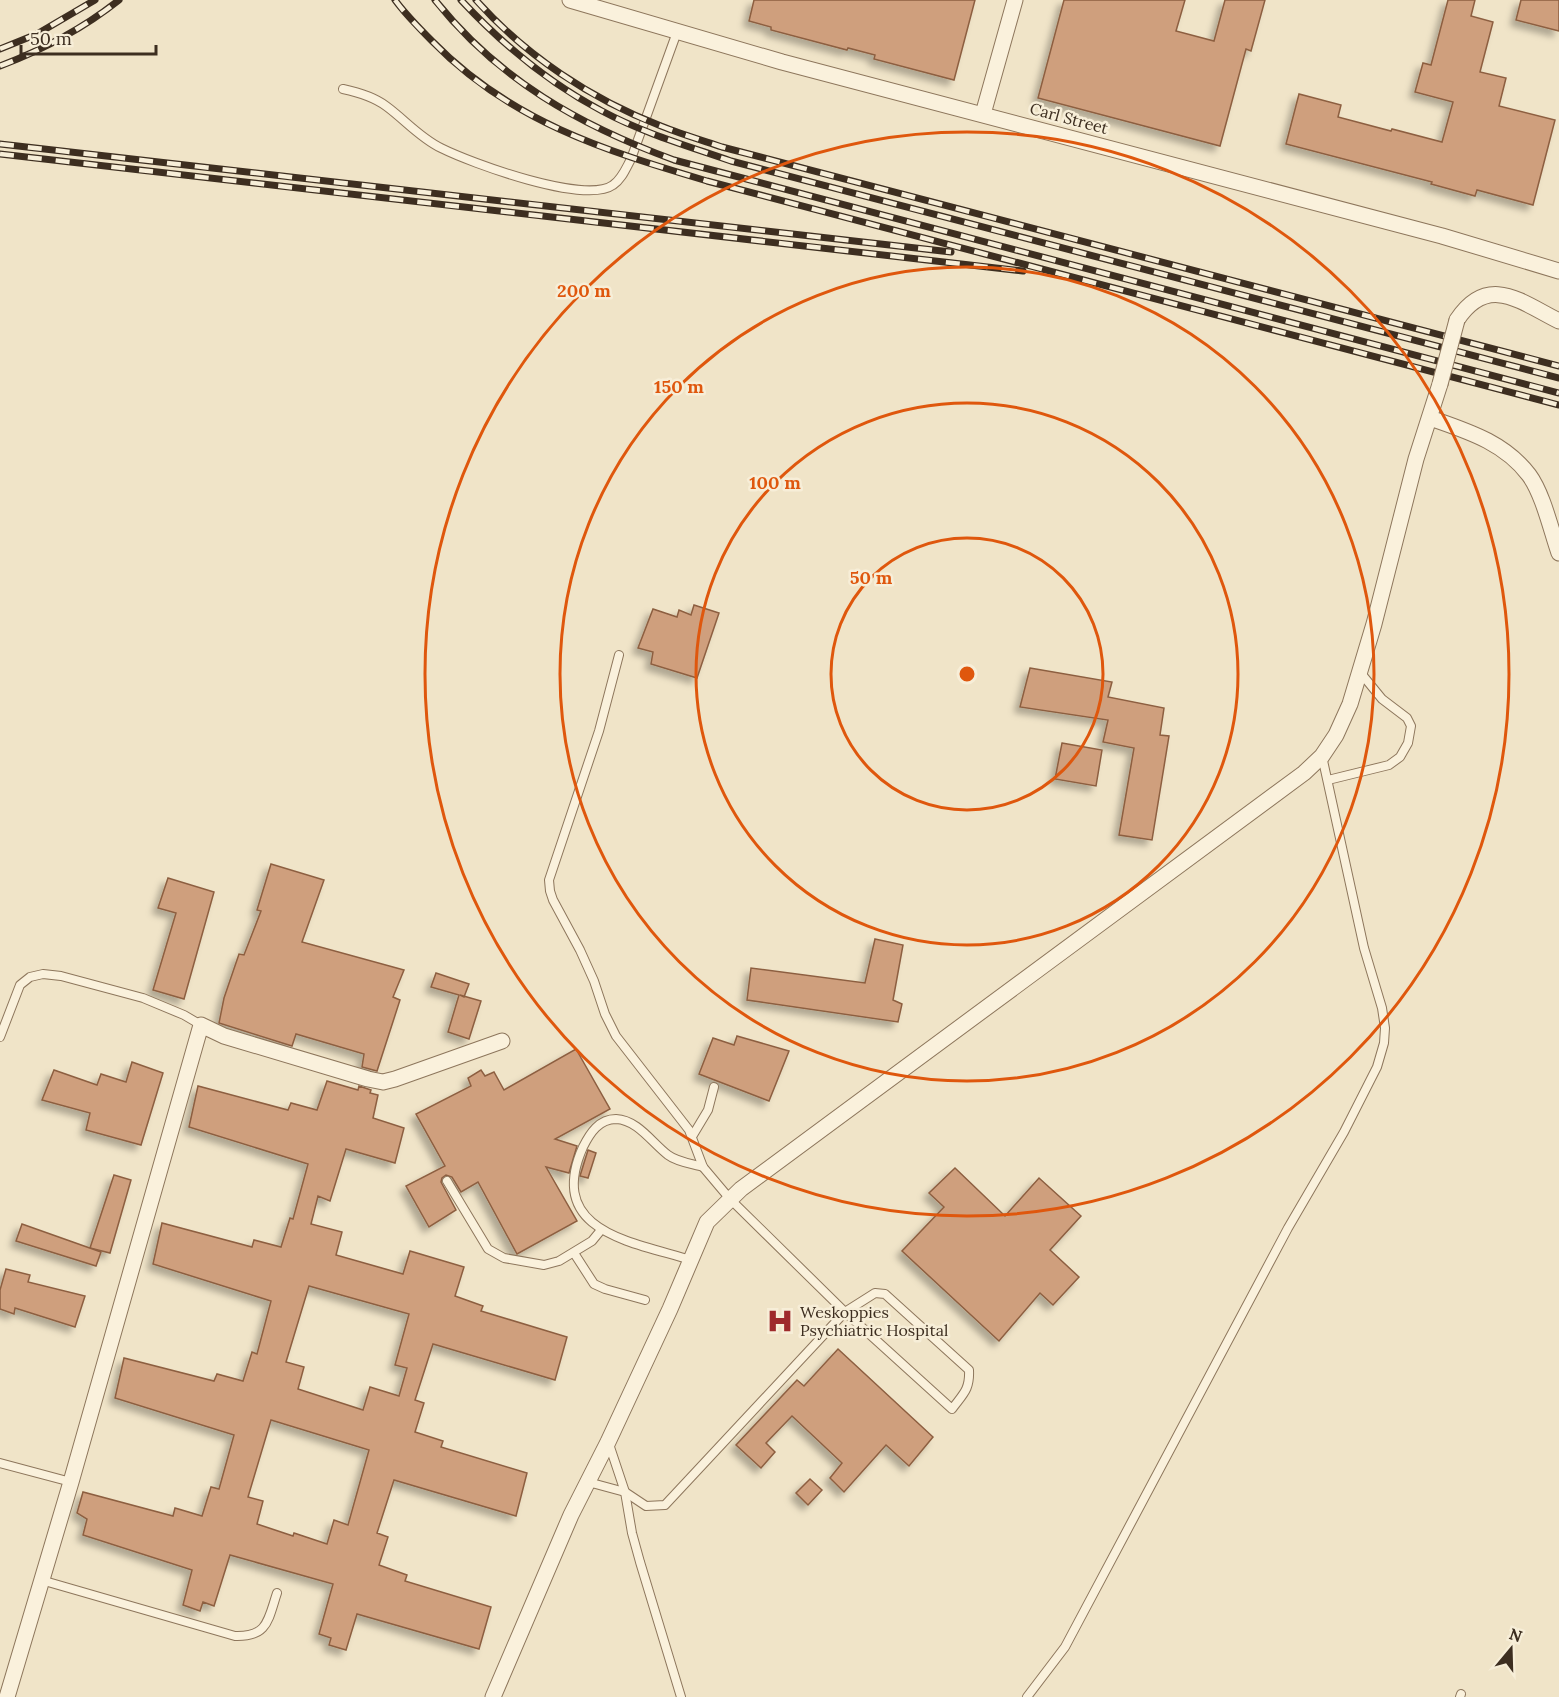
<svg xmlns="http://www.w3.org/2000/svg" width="1559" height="1697" font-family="Lora,serif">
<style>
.building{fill:#cf9f7d;stroke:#8d5f41;stroke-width:1.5;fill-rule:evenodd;filter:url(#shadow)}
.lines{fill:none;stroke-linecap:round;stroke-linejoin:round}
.service-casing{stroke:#8d765c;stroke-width:10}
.minor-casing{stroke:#8d765c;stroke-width:17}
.service{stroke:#faf1dc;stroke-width:8}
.minor{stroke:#faf1dc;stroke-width:15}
.rail-casing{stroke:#3d2e20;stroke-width:7}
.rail{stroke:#f7eed8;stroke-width:4.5;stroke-dasharray:14;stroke-linecap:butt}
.minor-bridge-casing{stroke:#8d765c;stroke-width:17;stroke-linecap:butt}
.minor-bridge{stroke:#faf1dc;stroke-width:15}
.ring{fill:none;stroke:#df570d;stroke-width:3}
.labels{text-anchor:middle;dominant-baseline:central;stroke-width:5;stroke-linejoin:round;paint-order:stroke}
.street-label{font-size:16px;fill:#3d2e20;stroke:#f7eed8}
.poi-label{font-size:16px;fill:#3d2e20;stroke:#f7eed8;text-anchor:start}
.centre{fill:#df570d;stroke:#f7eed8;stroke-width:3}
.ring-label{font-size:18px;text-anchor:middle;font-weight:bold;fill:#df570d;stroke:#f7eed8;stroke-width:5;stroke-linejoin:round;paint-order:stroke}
</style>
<defs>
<filter id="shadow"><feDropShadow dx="-5.5" dy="5.5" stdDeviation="3" flood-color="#0004"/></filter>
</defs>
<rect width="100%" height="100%" fill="#f0e4c8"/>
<!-- building -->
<g class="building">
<polygon points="754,0 975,0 954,80 874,59 875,55 848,48 847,50 771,30 771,27 749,21"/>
<polygon points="1064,0 1185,0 1176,31 1214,41 1225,0 1265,0 1251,51 1246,49 1220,146 1038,98"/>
<polygon points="1448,0 1475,0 1471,16 1493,22 1480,72 1506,78 1499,106 1555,120 1533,205 1477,190 1475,196 1431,184 1432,182 1286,144 1299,94 1341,105 1338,117 1391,131 1392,129 1442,142 1453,102 1415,92 1423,63 1431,65"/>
<polygon points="1521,0 1559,0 1559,31 1516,20"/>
<polygon points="694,605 719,613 697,678 651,664 653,652 638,648 653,609 677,617 679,610 691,615"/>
<polygon points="1030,668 1112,682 1108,697 1164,708 1160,735 1169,736 1152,840 1119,835 1134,748 1103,742 1108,720 1020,707"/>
<polygon points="1062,743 1102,750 1096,786 1055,779"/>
<polygon points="271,864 324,880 302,942 404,970 393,997 400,1000 377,1071 362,1067 364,1054 296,1034 292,1046 219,1023 224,998 239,954 244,955 261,911 257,910"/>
<polygon points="168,878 214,892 184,999 153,990 176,913 158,908"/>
<polygon points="875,939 903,945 893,1000 902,1004 898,1022 747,1000 751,968 865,983"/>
<polygon points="436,973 469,984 464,997 460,995 481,1001 469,1039 448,1032 459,995 431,987"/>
<polygon points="737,1036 789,1051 769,1101 699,1074 713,1038 734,1045"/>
<polygon points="576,1049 610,1109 555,1139 577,1146 569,1173 546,1167 577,1221 517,1254 478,1182 461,1192 452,1177 446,1175 442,1178 441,1182 456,1210 429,1227 406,1186 445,1166 416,1114 471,1086 468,1078 481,1070 485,1076 494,1072 504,1090"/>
<polygon points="132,1062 163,1073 141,1145 86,1130 90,1113 42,1100 54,1070 97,1085 101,1074 126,1082"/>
<path d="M327 1081 358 1090 359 1086 371 1090 370 1093 378 1095 373 1118 404 1128 395 1163 346 1149 330 1201 318 1196 311 1224 342 1232 336 1255 403 1274 410 1251 464 1267 455 1296 483 1306 481 1311 567 1337 555 1380 433 1344 415 1400 424 1403 415 1432 443 1441 441 1447 527 1473 516 1516 394 1480 377 1533 388 1537 379 1565 407 1575 405 1581 491 1607 479 1649 357 1614 346 1650 329 1645 331 1638 319 1634 333 1584 230 1555 214 1606 203 1602 200 1611 183 1605 192 1570 83 1535 87 1519 77 1513 83 1492 173 1516 175 1508 202 1516 211 1487 219 1489 234 1435 115 1398 124 1358 214 1381 217 1374 243 1381 252 1352 257 1354 271 1301 153 1264 162 1223 252 1247 254 1240 281 1247 290 1218 293 1219 308 1164 189 1127 198 1086 288 1110 291 1103 317 1110ZM309 1286 409 1314 395 1365 407 1368 399 1396 370 1387 363 1410 298 1389 304 1367 286 1362ZM271 1420 369 1450 348 1525 334 1520 327 1544 294 1533 293 1536 257 1524 263 1501 248 1497Z"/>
<polygon points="588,1150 596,1153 588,1178 580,1176"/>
<polygon points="955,1168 1005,1216 1039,1178 1081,1216 1050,1250 1079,1277 1053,1305 1040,1293 999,1341 902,1251 944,1207 929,1193"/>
<polygon points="114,1175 131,1180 110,1253 90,1248"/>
<polygon points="22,1224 101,1252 96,1266 16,1241"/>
<polygon points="6,1269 30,1275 28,1282 85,1296 75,1327 15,1308 14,1314 0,1309 0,1290"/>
<polygon points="838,1349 933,1437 909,1466 886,1445 844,1492 830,1478 842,1463 792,1416 766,1443 775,1452 761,1468 736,1445 797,1380 804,1386"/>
<polygon points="810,1479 822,1490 808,1505 796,1493"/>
</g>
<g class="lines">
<!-- service casing -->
<g class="service-casing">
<g id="service">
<path d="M343 89C357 92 374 97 386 106 404 119 420 138 441 148 471 163 585 205 613 185 622 179 626 168 631 159L677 32"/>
<polyline points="1328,780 1389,765 1400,757 1408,743 1411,726 1407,718 1382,699 1360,672"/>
<polyline points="0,1037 20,985 30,977 43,974 61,976 143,998 184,1015 201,1025"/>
<polyline points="693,1135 708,1110 714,1087"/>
<polyline points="447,1181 488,1249 504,1258 544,1265 559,1261 592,1241 601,1230"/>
<polyline points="574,1253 594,1284 605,1289 645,1300"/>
<path d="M691 1260C633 1242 545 1232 583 1147 590 1133 599 1119 616 1119 638 1120 652 1143 668 1155 677 1162 693 1164 703 1167"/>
<polyline points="609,1444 625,1492 632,1533 640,1562 681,1697"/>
<polyline points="0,1463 71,1482"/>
<path d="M588 1482 625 1492 646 1506 665 1505 845 1312 875 1293 885 1294 969 1370C970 1390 963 1394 952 1409L845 1312 730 1199 703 1167 689 1130 616 1036 605 1014 594 981 580 950 553 900 550 891 549 880 599 731 619 655"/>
<path d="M41 1580 235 1636C268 1637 268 1620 277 1593"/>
<polyline points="1027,1697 1065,1647 1288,1228 1344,1132 1377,1067 1384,1043 1385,1028 1382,1008 1364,948 1322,756"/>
<polyline points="1460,1697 1461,1694"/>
</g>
</g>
<!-- minor casing -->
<g class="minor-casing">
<g id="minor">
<polyline points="570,0 782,62 1442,236 1559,271"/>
<polyline points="983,114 1015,0"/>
<path d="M1457 320C1488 273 1521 302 1559 321"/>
<path d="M1430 418C1467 431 1504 442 1529 475 1543 494 1551 530 1559 553"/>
<polyline points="7,1697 71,1482 201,1025 224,1036 368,1079 383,1082 395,1079 502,1041"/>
<polyline points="493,1697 571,1515 608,1442 670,1309 707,1222 741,1189 1304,773 1322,756 1336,735 1350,704 1374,624 1416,459 1440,384"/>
</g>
</g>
<!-- service -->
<use href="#service" class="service"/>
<!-- minor -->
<use href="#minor" class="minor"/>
<!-- rail casing -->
<g class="rail-casing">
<g id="rail">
<path d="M395 0C406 15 419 28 432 41 510 121 603 150 707 181L1559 405"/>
<path d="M435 0C499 80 579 125 674 160L1559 393"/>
<path d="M461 0C502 44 549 83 602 111 643 133 688 146 731 161L1559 378"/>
<path d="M476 0C526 56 591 99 661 126 681 134 701 140 722 147L1559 366"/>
<polyline points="0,49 37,34 95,0"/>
<path d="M0 66C42 50 84 28 119 0"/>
<polyline points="0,144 951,252"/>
<polyline points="0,154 1023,271"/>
</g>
</g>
<!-- rail -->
<use href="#rail" class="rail"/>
<!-- minor-bridge casing -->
<g class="minor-bridge-casing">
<polyline id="minor-bridge" points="1440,384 1457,320"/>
</g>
<!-- minor-bridge -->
<use href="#minor-bridge" class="minor-bridge"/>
</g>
<!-- distance rings -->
<g class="ring">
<circle cx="967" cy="674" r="136"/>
<circle cx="967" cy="674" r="271"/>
<circle cx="967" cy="674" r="407"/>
<circle cx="967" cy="674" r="542"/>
</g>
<!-- icons -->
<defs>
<g id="hospital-bare" transform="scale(2.07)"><path d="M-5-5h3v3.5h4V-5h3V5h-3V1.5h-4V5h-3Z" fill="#9e2a2b" stroke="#f7eed8" stroke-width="2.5" paint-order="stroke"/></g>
</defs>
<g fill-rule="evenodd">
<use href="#hospital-bare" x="780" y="1321"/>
</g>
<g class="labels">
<!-- street labels -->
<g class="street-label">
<text transform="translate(1069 118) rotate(15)">Carl Street</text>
</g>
<!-- poi labels -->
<g class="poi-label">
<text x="800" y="1312">Weskoppies<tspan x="800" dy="18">Psychiatric Hospital</tspan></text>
</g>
</g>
<circle cx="967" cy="674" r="9" class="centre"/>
<g class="ring-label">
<text x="584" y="297">200 m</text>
<text x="679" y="393">150 m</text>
<text x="775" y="489">100 m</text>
<text x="871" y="584">50 m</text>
</g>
<!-- north arrow -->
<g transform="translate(1511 1649) rotate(19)" stroke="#f7eed8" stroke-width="4.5" paint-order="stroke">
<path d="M0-4.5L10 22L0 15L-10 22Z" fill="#3d2e20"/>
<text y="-9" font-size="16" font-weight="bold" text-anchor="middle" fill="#3d2e20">N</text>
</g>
<!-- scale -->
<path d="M21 45v9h135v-9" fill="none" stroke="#3d2e20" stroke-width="3"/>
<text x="30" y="45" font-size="18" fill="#3d2e20" stroke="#f7eed8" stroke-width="4.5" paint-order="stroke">50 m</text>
</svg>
